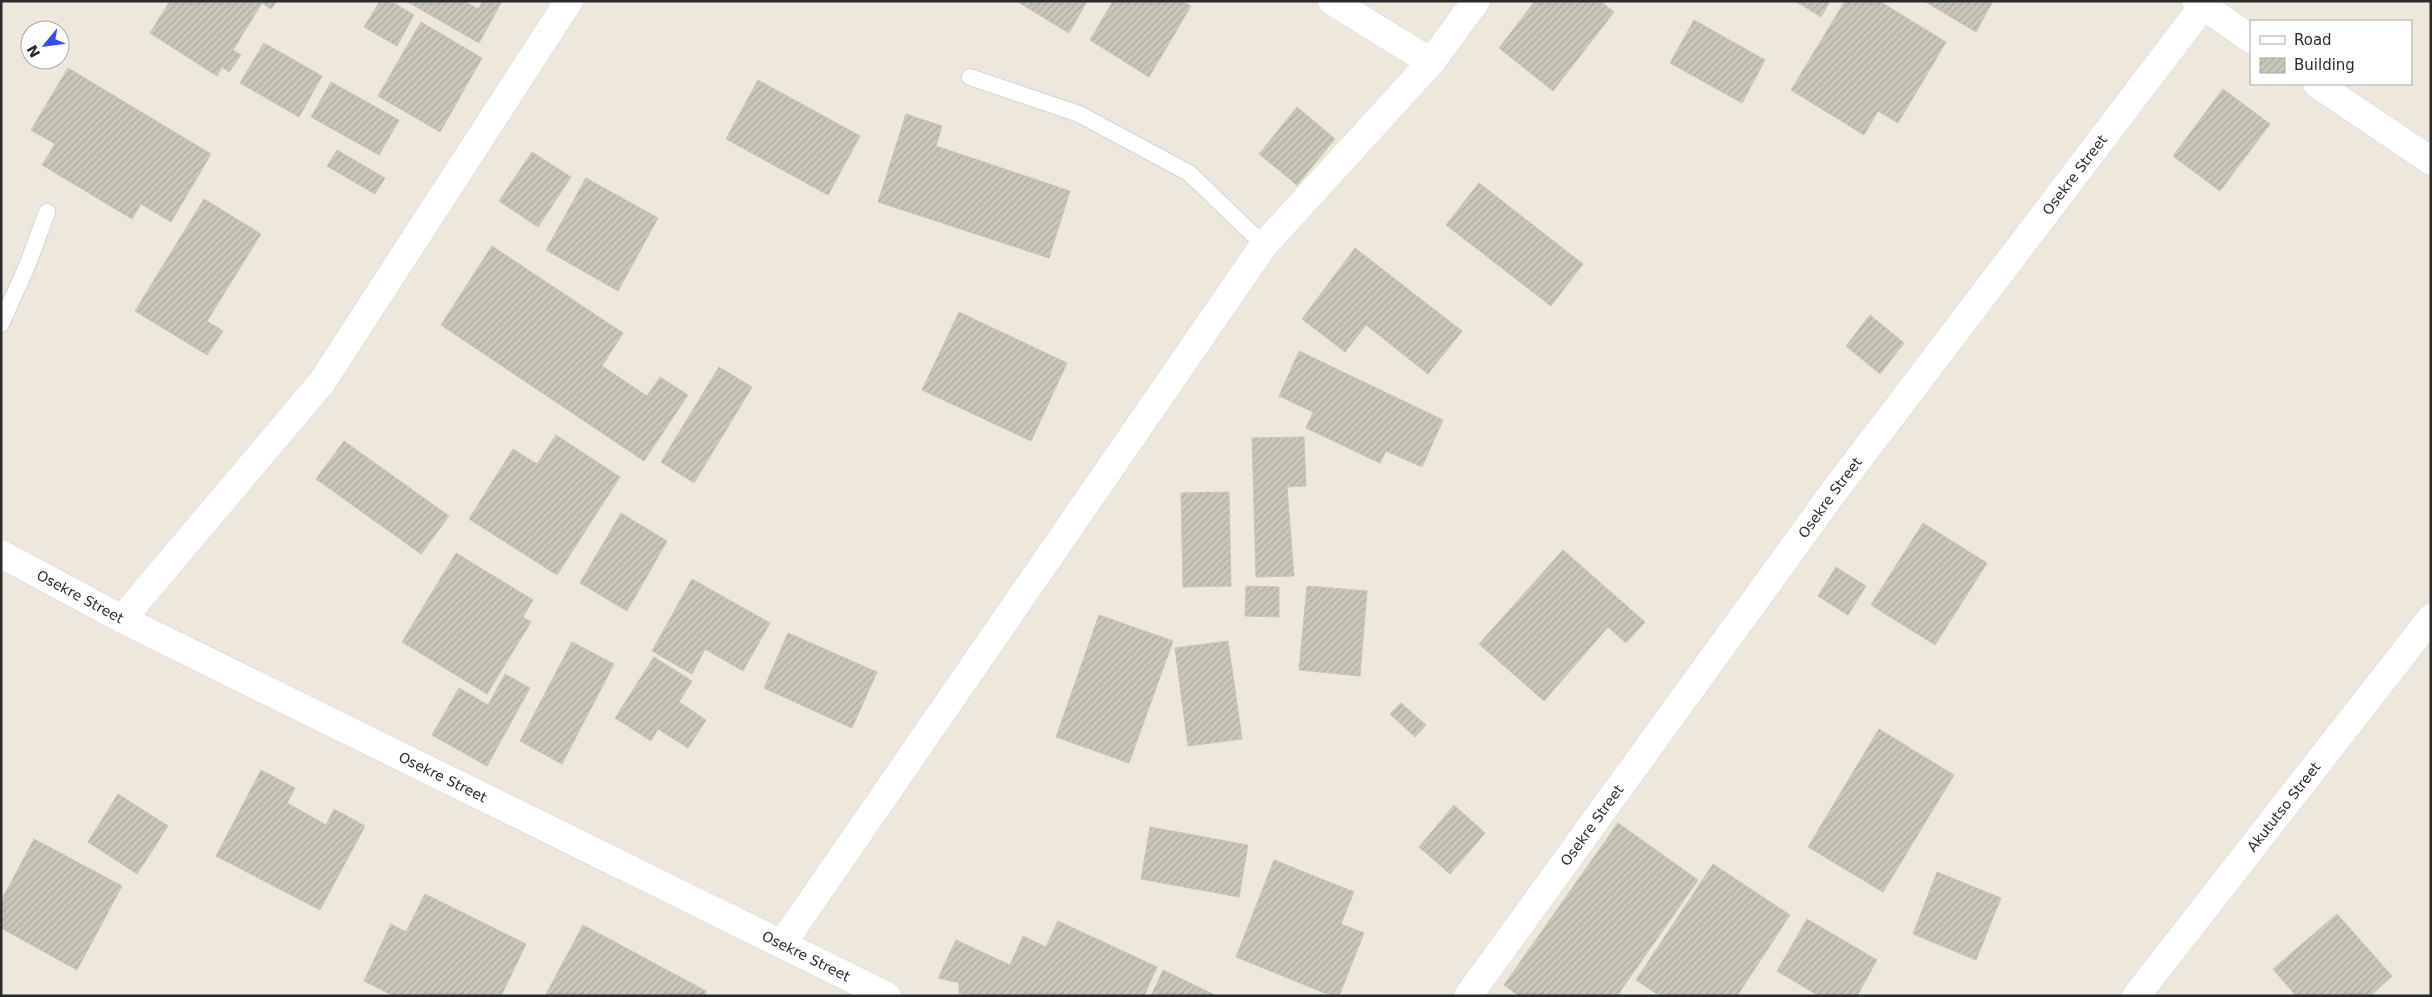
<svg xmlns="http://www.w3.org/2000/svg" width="2432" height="997" font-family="'DejaVu Sans',sans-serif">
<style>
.building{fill:url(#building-hatch);stroke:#cac5b5}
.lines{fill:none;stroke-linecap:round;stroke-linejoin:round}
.lane-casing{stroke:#d1d3e5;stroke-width:18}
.street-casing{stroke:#d1d3e5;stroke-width:29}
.secondary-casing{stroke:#d1d3e5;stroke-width:29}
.lane{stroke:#fff;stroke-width:16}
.street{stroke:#fff;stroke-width:28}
.secondary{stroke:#fff;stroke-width:28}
.labels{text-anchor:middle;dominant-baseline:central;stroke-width:4;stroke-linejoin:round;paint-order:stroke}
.street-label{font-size:14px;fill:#2b2b2b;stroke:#fff}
</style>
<defs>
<pattern id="building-hatch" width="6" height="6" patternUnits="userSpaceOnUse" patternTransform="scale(1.25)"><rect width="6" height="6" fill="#c9c6ba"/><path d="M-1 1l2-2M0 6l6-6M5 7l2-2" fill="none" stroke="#adaaa0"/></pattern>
</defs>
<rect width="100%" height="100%" fill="#eee8dc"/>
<!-- building -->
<g class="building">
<polygon points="170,1 277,1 271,9 262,3 233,50 241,55 229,72 222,67 217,76 150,33"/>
<polygon points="380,1 390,1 414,15 397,46 364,27"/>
<polygon points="406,1 464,1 478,9 483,1 502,1 479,43"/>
<polygon points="1016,1 1087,1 1069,33"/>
<polygon points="1113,1 1183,1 1191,6 1149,77 1090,40"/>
<polygon points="1535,1 1600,1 1614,12 1553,91 1499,48"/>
<polygon points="1795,1 1830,1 1821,17"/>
<polygon points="1845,1 1879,1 1946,42 1898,123 1878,111 1864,135 1791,90"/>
<polygon points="1924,1 1993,1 1976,32"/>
<polygon points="1694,20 1765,60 1742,103 1670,63"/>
<polygon points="421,22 482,58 440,132 378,96"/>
<polygon points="264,43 322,76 299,117 240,83"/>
<polygon points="68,68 211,154 171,222 141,204 132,219 42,165 55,144 31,130"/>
<polygon points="758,80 860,136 828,195 726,139"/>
<polygon points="331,82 399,120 379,155 311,117"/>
<polygon points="2223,89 2270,124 2220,191 2173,156"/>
<polygon points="1297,107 1335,139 1297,185 1259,154"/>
<polygon points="906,114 942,126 936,146 1070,191 1049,258 878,202"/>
<polygon points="337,150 385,178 375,194 327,166"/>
<polygon points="532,152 571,177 538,227 499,201"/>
<polygon points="586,178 658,218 618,291 546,250"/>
<polygon points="1479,183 1583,264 1551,306 1446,225"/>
<polygon points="204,199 261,234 207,321 223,331 207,355 135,311"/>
<polygon points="492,246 623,333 602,366 647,396 660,377 688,395 644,461 441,325"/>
<polygon points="1355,248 1462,331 1428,374 1366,325 1345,352 1302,319"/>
<polygon points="959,312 1067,363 1031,441 922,390"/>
<polygon points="1870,315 1904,343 1880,374 1846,346"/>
<polygon points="1299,351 1443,420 1422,467 1386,451 1380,463 1306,428 1313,412 1279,396"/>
<polygon points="719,367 752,387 694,483 661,462"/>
<polygon points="556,435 620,477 557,575 469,519 513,449 537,464"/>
<polygon points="1304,437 1306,486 1287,487 1294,576 1256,577 1252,438"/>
<polygon points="344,441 449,516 421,554 316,479"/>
<polygon points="1229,492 1231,586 1183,587 1181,493"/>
<polygon points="621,513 667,541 627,611 580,583"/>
<polygon points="1923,523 1987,563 1935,645 1871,605"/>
<polygon points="1563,550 1645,622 1626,643 1608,627 1544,701 1479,644"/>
<polygon points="456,553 533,600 523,617 531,622 487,694 402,642"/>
<polygon points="1836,567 1866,586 1848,615 1818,596"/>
<polygon points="692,579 770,623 743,671 705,649 692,674 652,651"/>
<polygon points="1246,586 1279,587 1279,617 1245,616"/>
<polygon points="1307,586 1367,591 1360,676 1299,670"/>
<polygon points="1099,615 1173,641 1129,763 1056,737"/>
<polygon points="788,633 877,672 852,728 764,688"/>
<polygon points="1228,641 1242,739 1188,746 1175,648"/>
<polygon points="572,642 614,664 562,764 520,741"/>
<polygon points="654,657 692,681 679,702 706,720 688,748 658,729 651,741 615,718"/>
<polygon points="505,674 530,688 487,766 432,735 459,688 488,705"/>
<polygon points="1401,703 1426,725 1415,737 1390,714"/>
<polygon points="1879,729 1954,775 1883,892 1808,847"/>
<polygon points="261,770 295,788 287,803 326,825 334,809 365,826 320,910 216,856"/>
<polygon points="118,794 168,826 137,874 88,842"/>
<polygon points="1454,805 1485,833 1450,874 1419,847"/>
<polygon points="1618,823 1698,880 1617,996 1519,996 1504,985"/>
<polygon points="1150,827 1248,845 1239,897 1141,879"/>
<polygon points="34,839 122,886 77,970 1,928 1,901"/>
<polygon points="1274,860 1354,892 1341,924 1364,933 1339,996 1332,996 1236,957"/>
<polygon points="1713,864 1790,915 1737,996 1660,996 1636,980"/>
<polygon points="1937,872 2001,898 1976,960 1913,934"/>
<polygon points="425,894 526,944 501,996 394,996 364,981 391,924 406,932"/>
<polygon points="2337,914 2392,976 2370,996 2296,996 2273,969"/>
<polygon points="1807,919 1877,960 1857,996 1819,996 1777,971"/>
<polygon points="1058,921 1157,967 1144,996 965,996 959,993 959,983 938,978 956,940 1010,965 1023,936 1046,947"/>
<polygon points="583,925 706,991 705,996 545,996"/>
<polygon points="1163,970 1217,996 1151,996"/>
</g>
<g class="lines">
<!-- lane casing -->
<g class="lane-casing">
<g id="lane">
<polyline points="970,77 1079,114 1189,173 1264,245"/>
<polyline points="1,324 27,266 47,212"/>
</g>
</g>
<!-- street casing -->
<g class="street-casing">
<g id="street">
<polyline points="1332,1 1431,62"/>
<polyline points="2196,1 2251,39"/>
<polyline points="2317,84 2431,161"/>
<path id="s1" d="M1 554 122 619 887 996"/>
<polyline points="122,619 322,382 569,1"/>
<polyline points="782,944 1264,245 1431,62 1476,1"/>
<path id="s2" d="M1468 996 1835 490 2203 6"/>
</g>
</g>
<!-- secondary casing -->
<g class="secondary-casing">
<g id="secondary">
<path id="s3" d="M2136 996 2431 618"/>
</g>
</g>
<!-- lane -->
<use href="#lane" class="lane"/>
<!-- street -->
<use href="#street" class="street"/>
<!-- secondary -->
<use href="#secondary" class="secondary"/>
</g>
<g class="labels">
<!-- street labels -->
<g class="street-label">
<text stroke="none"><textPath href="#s2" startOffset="1021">Osekre Street</textPath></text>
<text stroke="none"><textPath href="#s2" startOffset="616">Osekre Street</textPath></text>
<text stroke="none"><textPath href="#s1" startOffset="90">Osekre Street</textPath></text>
<text stroke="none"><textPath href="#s1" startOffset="495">Osekre Street</textPath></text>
<text stroke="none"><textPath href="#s3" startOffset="240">Akututso Street</textPath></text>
<text stroke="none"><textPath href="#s2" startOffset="211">Osekre Street</textPath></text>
<text stroke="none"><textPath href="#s1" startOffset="900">Osekre Street</textPath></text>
</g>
</g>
<!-- border -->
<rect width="2432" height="997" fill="none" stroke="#2b2b2b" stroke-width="5"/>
<!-- legend -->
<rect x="2250" y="20" width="162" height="65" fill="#ffffff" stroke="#aaaaaa"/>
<rect x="2260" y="36" width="25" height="8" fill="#ffffff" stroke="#aaaaaa"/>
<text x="2294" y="45" font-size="15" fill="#2b2b2b">Road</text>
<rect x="2260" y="58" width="25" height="15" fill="url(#building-hatch)" stroke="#aaaaaa"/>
<text x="2294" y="70" font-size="15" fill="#2b2b2b">Building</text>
<!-- north arrow -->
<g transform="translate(45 45) rotate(241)"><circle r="24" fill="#ffffff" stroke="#aaaaaa"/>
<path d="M0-4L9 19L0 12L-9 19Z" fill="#384aff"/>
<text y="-8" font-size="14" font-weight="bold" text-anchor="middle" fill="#2b2b2b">N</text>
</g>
</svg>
